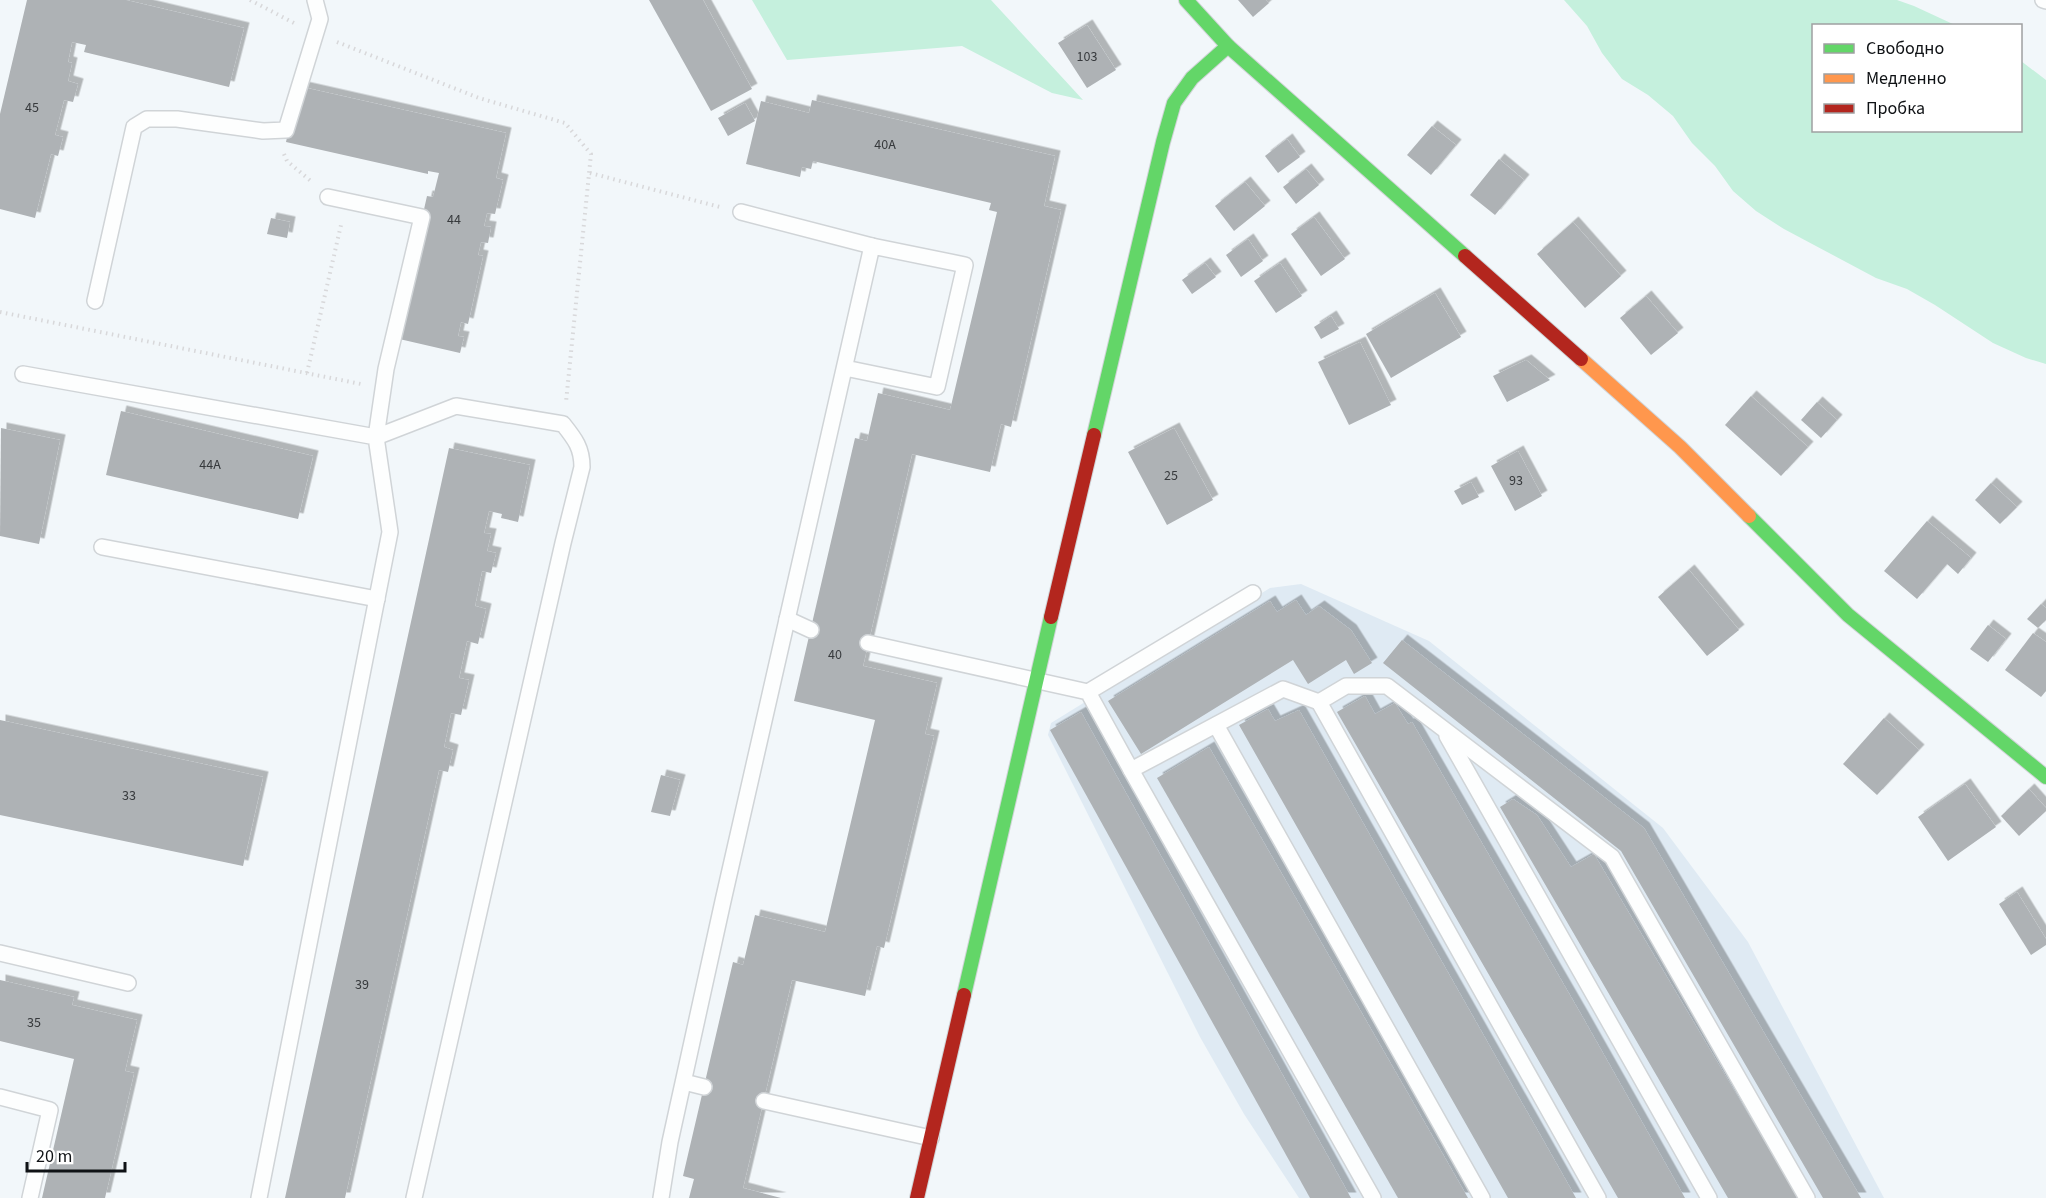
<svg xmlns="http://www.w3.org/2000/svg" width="2046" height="1198" font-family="'Source Sans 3',sans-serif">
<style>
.built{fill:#dfeaf3}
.green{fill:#c5f0dd}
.building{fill:#aeb2b5;filter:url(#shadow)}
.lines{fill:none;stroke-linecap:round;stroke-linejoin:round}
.lane-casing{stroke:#d0d4d7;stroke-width:18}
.fast-casing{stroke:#d0d4d7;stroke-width:16}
.slow-casing{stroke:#d0d4d7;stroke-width:16}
.jam-casing{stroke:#d0d4d7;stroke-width:16}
.path{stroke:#d8d8da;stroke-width:4;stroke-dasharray:1.5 4.5;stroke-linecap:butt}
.lane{stroke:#fdfefe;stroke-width:15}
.fast{stroke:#63d668;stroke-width:14}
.slow{stroke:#ff974d;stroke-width:14}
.jam{stroke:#b3261e;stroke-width:14}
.labels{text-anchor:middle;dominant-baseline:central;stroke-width:6;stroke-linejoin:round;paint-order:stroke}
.number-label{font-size:14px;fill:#373a3d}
</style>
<defs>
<filter id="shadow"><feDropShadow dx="5.5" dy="-5.5" stdDeviation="0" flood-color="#0004"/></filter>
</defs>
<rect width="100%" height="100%" fill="#f2f7fa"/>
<!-- built -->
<polygon class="built" points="1301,584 1429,641 1663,828 1748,942 1884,1198 1299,1198 1244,1114 1200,1037 1048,735 1051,723 1270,588"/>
<!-- green -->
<g class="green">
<polygon points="752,0 991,0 1083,100 1052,93 962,46 787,60"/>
<polygon points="1564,0 1897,0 1914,6 1955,25 1814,26 1814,130 2020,130 2021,61 2046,80 2046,364 2026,358 1993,343 1935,305 1907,289 1876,278 1784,229 1756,211 1733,191 1715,166 1692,143 1673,116 1648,95 1622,79 1602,53 1587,26"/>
</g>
<!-- building -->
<g class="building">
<polygon points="27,0 126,0 244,28 229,87 84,52 86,45 72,42 68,62 72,63 68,81 78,84 73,102 64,100 55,135 63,137 58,156 51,154 35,218 0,209 0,114"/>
<polygon points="649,0 703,0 752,89 711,111"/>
<polygon points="1238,0 1266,0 1269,3 1253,17"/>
<polygon points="1087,25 1116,70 1087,88 1058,43"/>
<polygon points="298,86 506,133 496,178 503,180 495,214 487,213 484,226 491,227 488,243 481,242 478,255 483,256 468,324 461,322 458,336 464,337 460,353 395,338 427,196 433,197 439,173 428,171 428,174 286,142"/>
<polygon points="812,100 1055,156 1044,206 1061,210 1011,427 1001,424 990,472 912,454 863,666 937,683 925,734 934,736 884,948 877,946 865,996 792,980 743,1188 781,1198 689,1198 694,1179 683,1176 733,962 743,965 755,915 825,932 875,720 794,701 855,438 867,441 878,393 950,410 997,212 989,210 991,203 813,161 811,169 802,167 800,177 746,164 761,101 809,113"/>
<polygon points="745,103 755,121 728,136 718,118"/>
<polygon points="1432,126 1456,145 1431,175 1407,155"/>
<polygon points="1287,139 1300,157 1278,173 1265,156"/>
<polygon points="1499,159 1524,180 1495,215 1470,195"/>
<polygon points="1306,169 1319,185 1296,204 1283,187"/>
<polygon points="1245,182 1265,206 1234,231 1215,206"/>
<polygon points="1314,217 1345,259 1321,276 1291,234"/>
<polygon points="271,218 290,222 287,238 267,234"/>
<polygon points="1573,222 1621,276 1585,308 1537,254"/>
<polygon points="1248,239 1263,261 1241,277 1226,255"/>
<polygon points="1205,263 1216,277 1192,294 1182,280"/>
<polygon points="1280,263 1302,296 1276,313 1254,281"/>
<polygon points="1435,293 1461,337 1391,378 1366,334"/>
<polygon points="1646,296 1678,333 1651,355 1620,318"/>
<polygon points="1331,316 1339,329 1321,339 1314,327"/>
<polygon points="1360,342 1391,405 1349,425 1318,362"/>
<polygon points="1526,360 1550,380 1507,402 1493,376"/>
<polygon points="1751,396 1808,447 1781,476 1725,425"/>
<polygon points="1817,402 1837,420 1821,438 1801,420"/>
<polygon points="121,411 313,456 298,519 106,475"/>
<polygon points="1,428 60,440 39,544 0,536"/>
<polygon points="1174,428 1213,500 1167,525 1128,452"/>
<polygon points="449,448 530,465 518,522 501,518 502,514 489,511 484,533 491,534 487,551 496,553 491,573 482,571 475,606 486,609 478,644 467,641 459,678 469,680 461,715 451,713 444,747 453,750 448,772 439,770 345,1198 285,1198"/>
<polygon points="1518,451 1542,496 1515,511 1491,466"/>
<polygon points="1471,482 1479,497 1462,505 1454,491"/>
<polygon points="1991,483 2017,507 2000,524 1975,500"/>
<polygon points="1927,521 1971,558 1958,574 1947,564 1917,599 1884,571"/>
<polygon points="1689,570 1739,630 1707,656 1658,597"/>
<polygon points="1296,600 1306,615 1319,606 1351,630 1372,663 1354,674 1346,660 1308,684 1293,660 1141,754 1108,701 1270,601 1277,612"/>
<polygon points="2041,604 2046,608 2046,620 2038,628 2027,619"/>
<polygon points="1988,625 2006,639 1988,662 1970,649"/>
<polygon points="2033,633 2046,642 2046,691 2041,697 2005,670"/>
<polygon points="1402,640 1644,828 1861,1198 1823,1198 1621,851 1383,663"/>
<polygon points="1365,696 1375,714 1395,703 1408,724 1412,722 1582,1016 1685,1198 1618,1198 1337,712"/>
<polygon points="1268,709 1275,721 1299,710 1576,1198 1508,1198 1239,725"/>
<polygon points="1081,712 1351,1198 1310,1198 1050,730"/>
<polygon points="1884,718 1919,750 1877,795 1843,764"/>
<polygon points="0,720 263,777 243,866 0,815"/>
<polygon points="1209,747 1468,1198 1398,1198 1157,778"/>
<polygon points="661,775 680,780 670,816 651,812"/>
<polygon points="1965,784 1996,827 1948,861 1918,817"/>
<polygon points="2029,789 2046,808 2046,811 2019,836 2001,816"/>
<polygon points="1513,799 1537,815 1571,867 1594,854 1798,1198 1728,1198 1500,807"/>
<polygon points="2017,892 2046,939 2046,945 2031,955 1999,904"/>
<polygon points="0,980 74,997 72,1005 137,1020 125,1071 134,1073 105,1198 42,1198 74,1059 0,1041"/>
</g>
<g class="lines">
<!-- lane casing -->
<g class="lane-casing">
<g id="lane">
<polyline points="2043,0 2046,1"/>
<path d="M328 197 422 217 386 369 376 437 456 406 563 424C575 439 582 448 582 467L563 543 414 1198"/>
<polyline points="741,212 872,246"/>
<polyline points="95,301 134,127 147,119 177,119 263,131 286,130 320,19 315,0"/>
<polyline points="23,374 376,437 390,532 259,1198"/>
<polyline points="102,547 377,599"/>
<polyline points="787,619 811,630"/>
<polyline points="868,643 1088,692 1131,770"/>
<polyline points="1088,692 1253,593"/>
<polyline points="1319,702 1598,1198"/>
<polyline points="1216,725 1482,1198"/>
<polyline points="1447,736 1709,1198"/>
<polyline points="0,953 128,983"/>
<polyline points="684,1082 704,1087"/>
<polyline points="0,1097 50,1110 30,1198"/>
<polyline points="764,1101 931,1138"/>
<polyline points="661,1198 670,1142 723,901 872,246 965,265 937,387 845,368"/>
<polyline points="1373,1198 1131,770 1283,689 1319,702 1346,686 1387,686 1612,857 1807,1198"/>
</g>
</g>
<!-- fast casing -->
<g class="fast-casing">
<g id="fast">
<polyline points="1186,0 1228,46 1465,256"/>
<polyline points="1094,435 1163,142 1174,103 1192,78 1228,46"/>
<polyline points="1749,516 1848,615 2046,777"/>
<polyline points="964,995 1051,617"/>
</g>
</g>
<!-- slow casing -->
<g class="slow-casing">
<polyline id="slow" points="1581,359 1680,447 1749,516"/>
</g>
<!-- jam casing -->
<g class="jam-casing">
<g id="jam">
<polyline points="1465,256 1581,359"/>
<polyline points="1051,617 1094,435"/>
<polyline points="917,1198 964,995"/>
</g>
</g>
<!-- path -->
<g class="path">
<polyline points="250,0 294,23"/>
<polyline points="337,42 479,98 565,123 591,154 566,402"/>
<polyline points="284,154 287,161 312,182"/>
<polyline points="590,173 720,207"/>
<polyline points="0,312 361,384"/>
<polyline points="307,373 341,225"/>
</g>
<!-- lane -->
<use href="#lane" class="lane"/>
<!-- fast -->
<use href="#fast" class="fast"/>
<!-- slow -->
<use href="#slow" class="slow"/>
<!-- jam -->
<use href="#jam" class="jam"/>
</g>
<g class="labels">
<!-- number labels -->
<g class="number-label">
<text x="1087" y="57">103</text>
<text x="32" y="108">45</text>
<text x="885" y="145">40А</text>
<text x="454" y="220">44</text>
<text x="210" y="465">44А</text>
<text x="1171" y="476">25</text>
<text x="1516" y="481">93</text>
<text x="835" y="655">40</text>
<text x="129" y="796">33</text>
<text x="362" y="985">39</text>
<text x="34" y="1023">35</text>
</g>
</g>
<!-- legend -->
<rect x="1812" y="24" width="210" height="108" fill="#ffffff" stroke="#9fa0a1" stroke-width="1.5"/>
<rect x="1824" y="44" width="30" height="9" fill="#63d668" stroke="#9fa0a1" stroke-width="1.5"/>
<text x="1866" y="54" font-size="18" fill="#0f1215">Свободно</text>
<rect x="1824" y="74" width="30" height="9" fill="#ff974d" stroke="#9fa0a1" stroke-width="1.5"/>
<text x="1866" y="84" font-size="18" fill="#0f1215">Медленно</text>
<rect x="1824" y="104" width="30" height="9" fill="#b3261e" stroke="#9fa0a1" stroke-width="1.5"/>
<text x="1866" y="114" font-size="18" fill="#0f1215">Пробка</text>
<!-- scale -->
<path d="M27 1162v9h98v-9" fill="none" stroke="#0f1215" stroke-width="3"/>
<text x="36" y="1162" font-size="18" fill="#0f1215" stroke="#ffffff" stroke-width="4.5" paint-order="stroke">20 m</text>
</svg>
